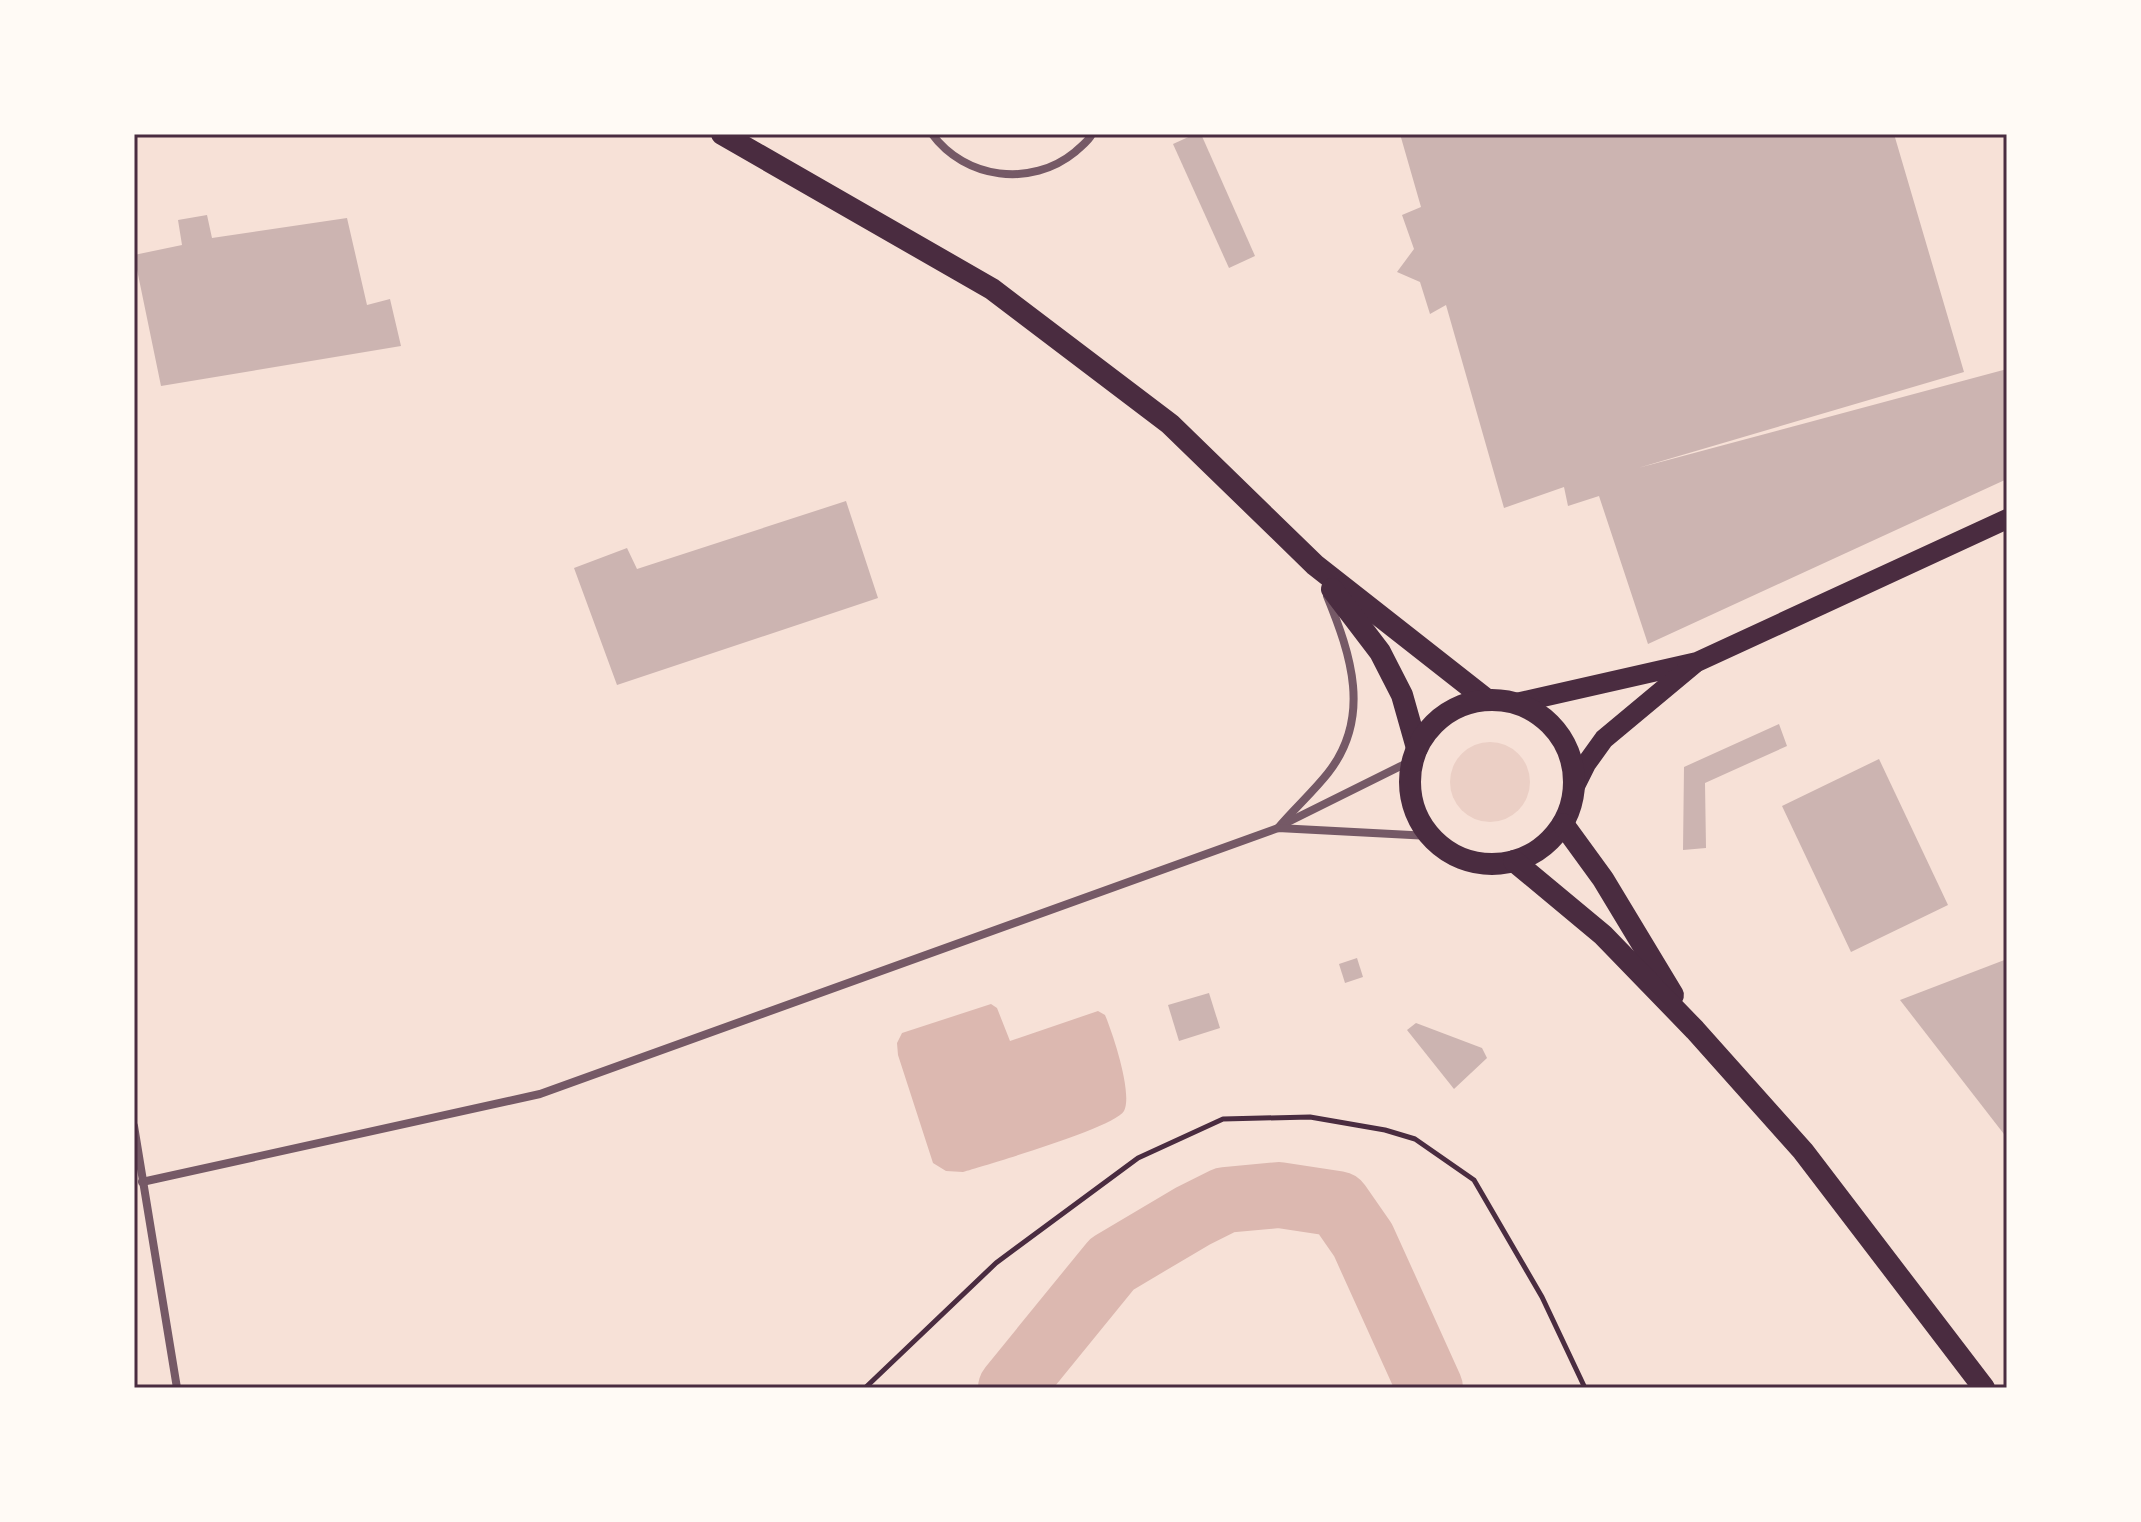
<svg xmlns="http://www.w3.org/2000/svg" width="2141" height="1522" font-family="'Asap Condensed',sans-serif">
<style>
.green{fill:#ebcfc5}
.water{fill:#dcb8b0}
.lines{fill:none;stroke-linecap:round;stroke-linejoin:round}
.river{stroke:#dcb8b0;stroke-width:66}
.building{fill:#ccb4b1}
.path{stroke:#4a2c40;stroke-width:5}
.minor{stroke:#755966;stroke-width:8}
.primary{stroke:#4a2c40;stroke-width:20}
.trunk{stroke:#4a2c40;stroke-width:22}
.neatline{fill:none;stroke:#4a2c40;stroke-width:3}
</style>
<rect width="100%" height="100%" fill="#f7e1d7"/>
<!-- green -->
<circle class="green" cx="1490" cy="782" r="40"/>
<!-- water -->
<path class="water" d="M991 1004 997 1008 1010 1041 1098 1011 1105 1015C1113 1034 1133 1094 1124 1111 1114 1128 989 1164 963 1172L946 1171 933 1163 898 1055 897 1043 902 1033Z"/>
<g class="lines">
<!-- river -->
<polyline class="river" points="1011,1388 1112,1264 1193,1216 1225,1200 1279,1195 1338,1204 1363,1240 1430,1388"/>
</g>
<!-- building -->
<g class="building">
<polygon points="1195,134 1201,134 1255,256 1229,268 1173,144"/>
<polygon points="1400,134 1894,134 1964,372 1638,468 2007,369 2007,479 1648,644 1599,496 1568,506 1564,487 1504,508 1446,305 1430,314 1420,282 1397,272 1414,249 1402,215 1421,207"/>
<polygon points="207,215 212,238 347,218 367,305 390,299 401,346 161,386 134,255 182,245 178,220"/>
<polygon points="846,501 878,598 617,685 574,568 627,548 637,569"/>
<polygon points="1779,724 1787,746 1705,783 1706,848 1683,850 1684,767"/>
<polygon points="1879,759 1948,905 1851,952 1782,806"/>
<polygon points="1357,958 1363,977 1345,983 1339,964"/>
<polygon points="2007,959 2007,1138 1900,1000"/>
<polygon points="1209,993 1220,1028 1179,1041 1168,1005"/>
<polygon points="1416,1023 1482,1048 1487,1058 1454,1089 1407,1030"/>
</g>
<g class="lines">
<!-- path -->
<polyline class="path" points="865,1388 996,1263 1138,1158 1223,1119 1310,1117 1385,1130 1415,1139 1474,1180 1542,1297 1585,1388"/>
<!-- minor -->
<g class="minor">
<path d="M932 134C965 179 1031 188 1075 152 1081 146 1088 142 1092 134"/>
<polyline points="1282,825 1413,760"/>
<path d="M1278 828C1294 809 1313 792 1328 773 1372 717 1351 655 1327 596"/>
<polyline points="134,1126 177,1388"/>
<polyline points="142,1182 540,1094 1278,828 1430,836"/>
</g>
<!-- primary -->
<g class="primary">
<polyline points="1516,703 1697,662 2007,519"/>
<polyline points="1574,788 1586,764 1604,739 1694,664"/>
</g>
<!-- trunk -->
<g class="trunk">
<polyline points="722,134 992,289 1170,424 1315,565 1487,700"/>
<polyline points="1332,589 1380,652 1402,695 1417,748"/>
<circle cx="1492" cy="782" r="82"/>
<polyline points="1563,824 1603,879 1673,995"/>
<polyline points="1514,861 1603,935 1695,1030 1803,1151 1984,1388"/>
</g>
</g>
<!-- border -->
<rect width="2141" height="1522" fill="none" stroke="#fffaf5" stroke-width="272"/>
<rect x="136" y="136" width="1869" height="1250" class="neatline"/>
</svg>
